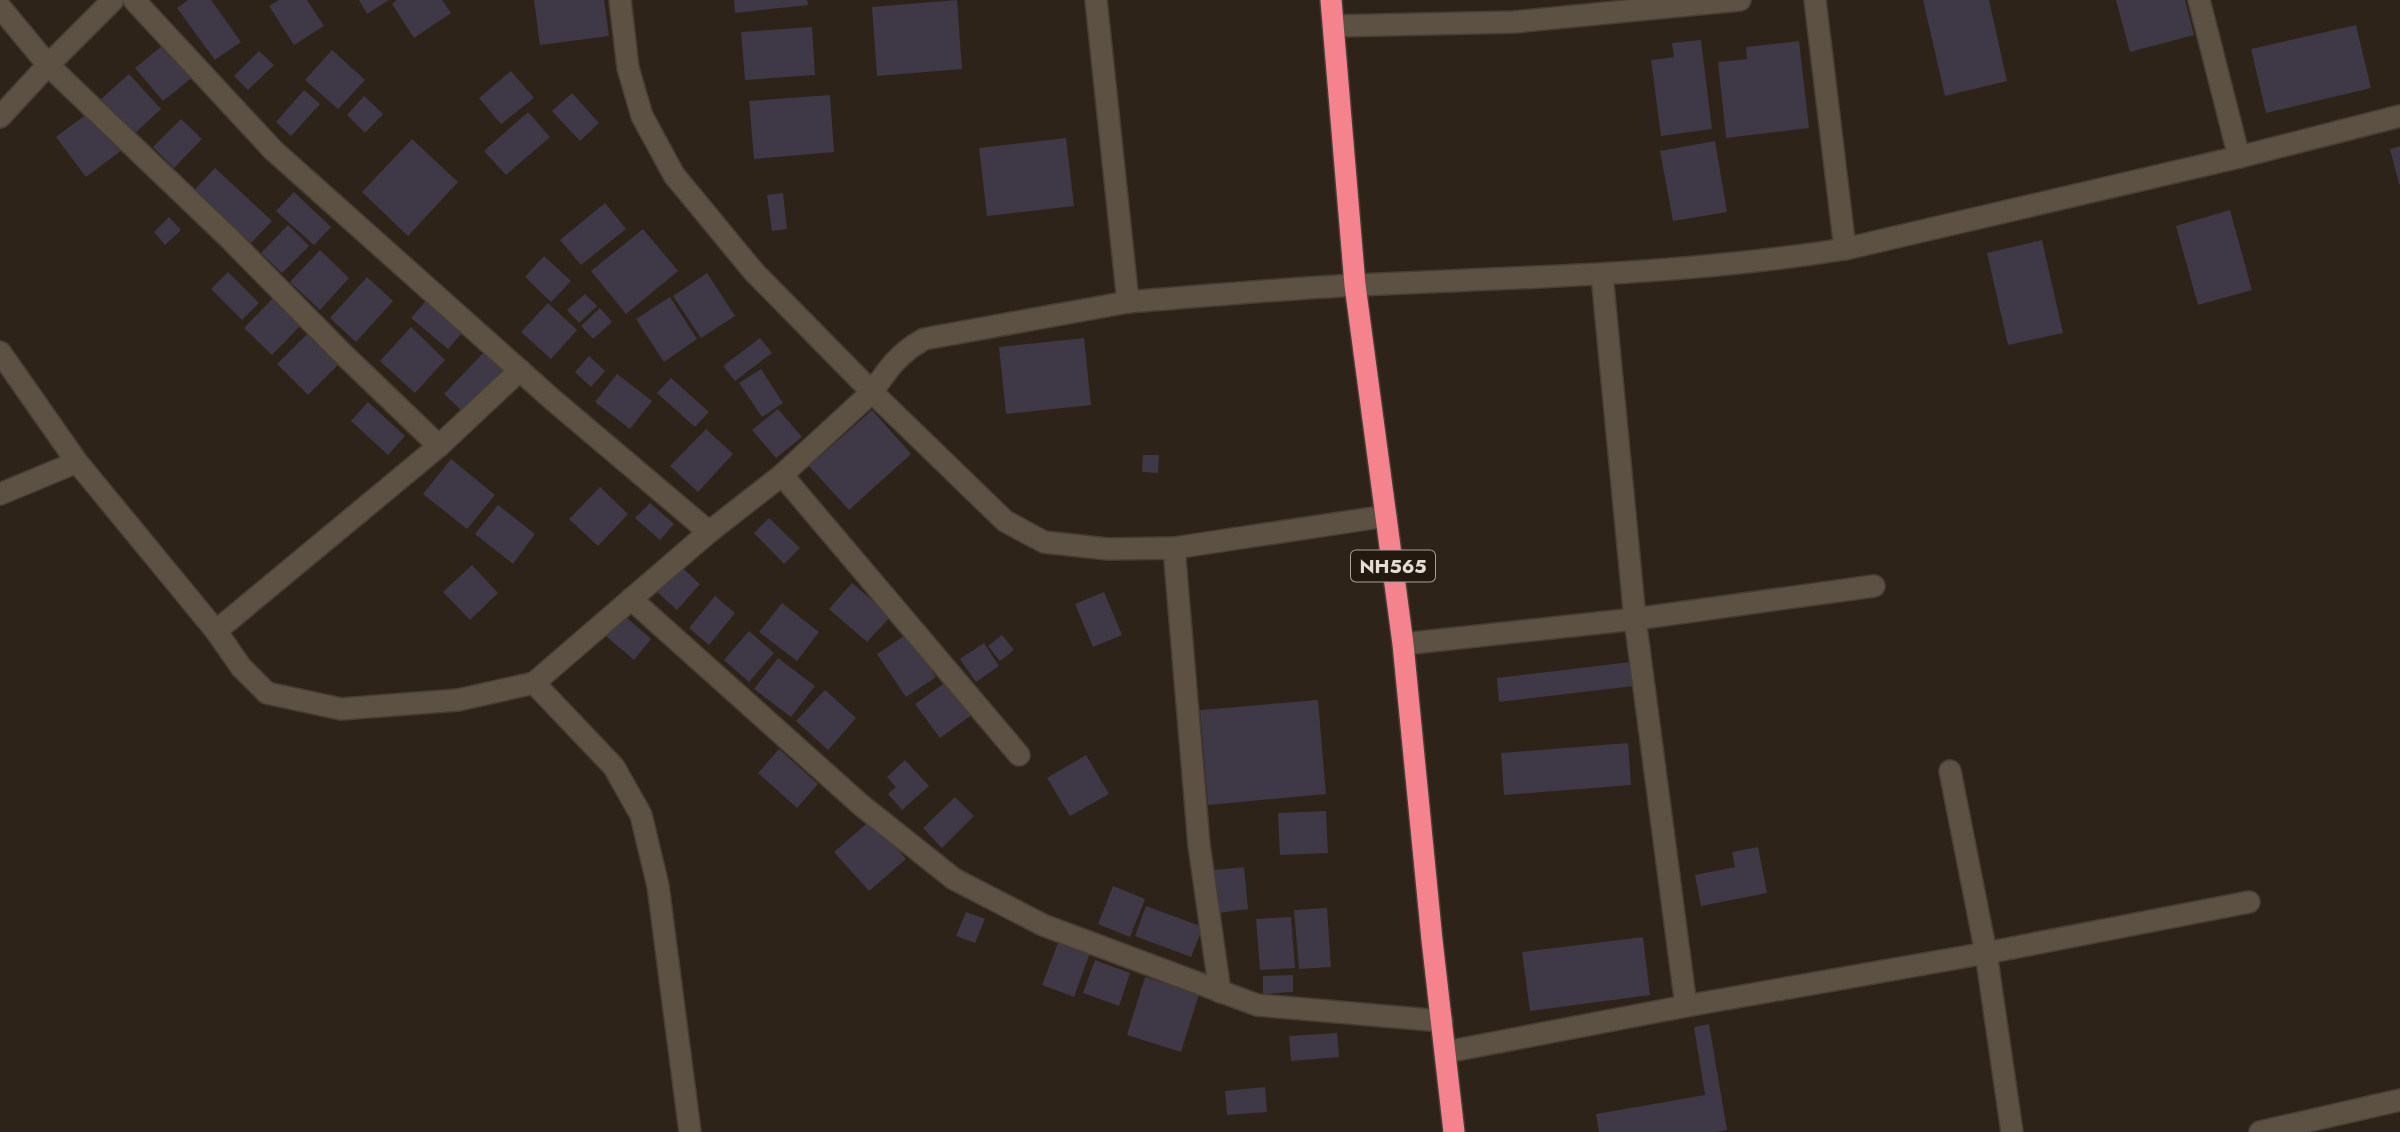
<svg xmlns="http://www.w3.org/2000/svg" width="2400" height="1132" font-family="Jost,sans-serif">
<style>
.building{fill:#3f3846}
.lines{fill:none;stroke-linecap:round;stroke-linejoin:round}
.minor-casing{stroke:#463e35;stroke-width:24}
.highway-casing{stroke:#463e35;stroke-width:24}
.minor{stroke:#5d5144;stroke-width:21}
.highway{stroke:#f5838d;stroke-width:21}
.labels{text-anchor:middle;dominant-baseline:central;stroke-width:5;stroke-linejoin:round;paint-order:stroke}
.shield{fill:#23190e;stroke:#a9a299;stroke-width:2}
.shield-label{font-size:19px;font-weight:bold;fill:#e3dcd5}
</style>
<rect width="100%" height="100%" fill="#2d2318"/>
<!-- building -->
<g class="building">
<polygon points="188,0 211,0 241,42 215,60 177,8"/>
<polygon points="279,0 307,0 324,26 294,45 269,6"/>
<polygon points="359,0 389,0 367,14"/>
<polygon points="397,0 442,0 451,13 414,38 392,4"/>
<polygon points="534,0 604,0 609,36 540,45"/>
<polygon points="734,0 807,0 808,5 735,13"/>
<polygon points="957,0 962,69 877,76 872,7"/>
<polygon points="1923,0 1989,0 2007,81 1945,96"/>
<polygon points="2116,0 2185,0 2194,35 2130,52"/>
<polygon points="2356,25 2371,88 2266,113 2251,49"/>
<polygon points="812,27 815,75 745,80 741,32"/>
<polygon points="1701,40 1712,129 1661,136 1651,60 1674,57 1672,43"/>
<polygon points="1799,41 1809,128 1726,138 1718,62 1747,59 1746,47"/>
<polygon points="167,42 194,76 163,101 135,68"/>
<polygon points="332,50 365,80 338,109 305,80"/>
<polygon points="259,51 274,65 248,90 234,76"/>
<polygon points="511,71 534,98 501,124 479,98"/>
<polygon points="129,74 161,109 133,135 101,99"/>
<polygon points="304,90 320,104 291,136 276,122"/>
<polygon points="572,93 599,123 580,141 552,111"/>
<polygon points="830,95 834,152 754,159 749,101"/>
<polygon points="364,96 383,114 365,133 347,115"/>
<polygon points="92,110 122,150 86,177 56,137"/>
<polygon points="528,112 550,137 506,175 484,151"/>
<polygon points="181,119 202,139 174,168 153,147"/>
<polygon points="1066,138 1074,206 987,216 979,148"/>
<polygon points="412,139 458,182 408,236 362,192"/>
<polygon points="1715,141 1727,212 1673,221 1660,151"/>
<polygon points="2400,146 2400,184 2399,184 2390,149"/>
<polygon points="215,168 272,221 251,243 194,190"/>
<polygon points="294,192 331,227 314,245 276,211"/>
<polygon points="783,193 787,229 772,231 767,195"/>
<polygon points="605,203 626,229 581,265 560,240"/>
<polygon points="2230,210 2252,290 2198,305 2176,226"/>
<polygon points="169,217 181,230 165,245 154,232"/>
<polygon points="288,225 309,246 282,273 261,253"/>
<polygon points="643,229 678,271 626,314 591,271"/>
<polygon points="2042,240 2063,333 2008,345 1987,253"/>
<polygon points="320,250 349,278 320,310 290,282"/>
<polygon points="544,256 571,281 551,302 525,277"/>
<polygon points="228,272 259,303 242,320 211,289"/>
<polygon points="707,273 735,316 701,338 673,296"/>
<polygon points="367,277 393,301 356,342 330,318"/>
<polygon points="585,294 597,306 579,323 567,310"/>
<polygon points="430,296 467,327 448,349 411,318"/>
<polygon points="670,297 697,339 664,362 636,319"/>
<polygon points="273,298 301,325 272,355 244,328"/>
<polygon points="548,303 577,330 551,359 521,332"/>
<polygon points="600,308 612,322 593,339 581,326"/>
<polygon points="411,327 445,360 415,393 380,361"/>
<polygon points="308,333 339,364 308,395 277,364"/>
<polygon points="760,338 772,353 735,381 723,366"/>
<polygon points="1084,338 1091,405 1006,414 999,347"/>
<polygon points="487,349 506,368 463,412 444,394"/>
<polygon points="589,356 605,371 591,387 575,372"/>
<polygon points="761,369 783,403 762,417 739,383"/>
<polygon points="617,374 652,401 630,429 595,402"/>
<polygon points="671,378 709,412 695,427 657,393"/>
<polygon points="368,402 405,436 388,455 351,421"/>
<polygon points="778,409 802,437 776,458 752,430"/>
<polygon points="872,410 911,454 849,510 809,466"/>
<polygon points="706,429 733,454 698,492 670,466"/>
<polygon points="1143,455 1159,455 1158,473 1142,472"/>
<polygon points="451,459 495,495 467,529 423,494"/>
<polygon points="600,487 628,514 598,546 569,519"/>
<polygon points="650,503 674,524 660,540 635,518"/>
<polygon points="498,505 535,534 513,564 475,534"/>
<polygon points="769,518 800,548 784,564 754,533"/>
<polygon points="472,565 498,593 470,620 443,592"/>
<polygon points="679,565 700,584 677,610 655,590"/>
<polygon points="852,583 891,616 867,642 829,609"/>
<polygon points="1104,592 1122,635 1093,647 1075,604"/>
<polygon points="715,596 735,613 709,645 689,628"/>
<polygon points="782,603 819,632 797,661 759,632"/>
<polygon points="619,611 651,639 634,660 601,632"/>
<polygon points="749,631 774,653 749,682 724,660"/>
<polygon points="907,634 936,677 906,697 877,654"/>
<polygon points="1002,635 1014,650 1000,661 988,646"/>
<polygon points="984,643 999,666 976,682 960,659"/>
<polygon points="778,658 815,686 791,717 754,689"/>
<polygon points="1631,662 1634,686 1499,702 1497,678"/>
<polygon points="949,680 973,714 940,738 915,704"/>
<polygon points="825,690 856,718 828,750 796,721"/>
<polygon points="1318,700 1326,794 1208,805 1200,710"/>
<polygon points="1628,743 1631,785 1504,795 1501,753"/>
<polygon points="779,749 818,784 797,808 758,773"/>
<polygon points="1086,755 1109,794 1070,816 1047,778"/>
<polygon points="905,760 929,786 902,810 888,794 896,787 887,777"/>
<polygon points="955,797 974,816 942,848 923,828"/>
<polygon points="1326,811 1328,853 1280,855 1278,813"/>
<polygon points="872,819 906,859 869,891 834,852"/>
<polygon points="1758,847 1767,893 1701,906 1695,875 1735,867 1732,852"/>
<polygon points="1244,867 1248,909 1218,913 1214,870"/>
<polygon points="1113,886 1145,899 1130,937 1098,924"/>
<polygon points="1146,906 1203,927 1191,957 1135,936"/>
<polygon points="1327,908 1331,967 1299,969 1294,910"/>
<polygon points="966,912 985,919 975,943 956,936"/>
<polygon points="1291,917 1295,968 1260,970 1256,919"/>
<polygon points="1643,937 1650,995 1530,1011 1522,952"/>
<polygon points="1060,938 1091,950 1074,997 1042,985"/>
<polygon points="1095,960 1130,973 1119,1006 1083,993"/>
<polygon points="1293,975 1293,992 1263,994 1263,976"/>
<polygon points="1145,977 1199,994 1181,1052 1127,1035"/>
<polygon points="1709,1024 1727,1130 1715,1132 1599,1132 1596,1114 1705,1095 1694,1027"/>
<polygon points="1337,1033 1339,1057 1291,1061 1289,1036"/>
<polygon points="1265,1087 1267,1112 1227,1115 1225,1091"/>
</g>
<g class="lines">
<!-- minor casing -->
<g class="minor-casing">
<g id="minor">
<polyline points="134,0 273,150 553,400 709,532 782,475 872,392 754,272 674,175 642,116 628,68 620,0"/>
<path d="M1096 0 1128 302 924 339C898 354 888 369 872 392L1005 521 1044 542 1108 549 1174 548 1386 516"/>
<polyline points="1815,0 1845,249"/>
<polyline points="2199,0 2239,157"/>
<polyline points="0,7 48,65 228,237 341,352 439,446 216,631"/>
<polyline points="1334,26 1514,22 1740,0"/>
<polyline points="0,117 48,65 113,0"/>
<path d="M1128 302C1204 296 1281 289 1357 285 1520 277 1683 275 1845 249L2239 157 2400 116"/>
<polyline points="0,352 77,462 0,494"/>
<polyline points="439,446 520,370"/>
<polyline points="77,462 216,631 241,667 267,693 341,709 458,700 534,683 709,532"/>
<polyline points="782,475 1019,755"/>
<polyline points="1174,548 1199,845 1220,992"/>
<polyline points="631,599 861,805 954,879 1043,925 1257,1005 1442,1021"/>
<polyline points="1403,644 1635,619 1874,586"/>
<polyline points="534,683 614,767 641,815 658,886 690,1132"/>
<polyline points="1950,771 1986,953 2012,1132"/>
<polyline points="1686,1006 1986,953 2249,902"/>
<polyline points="1446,1052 1686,1006 1635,619 1602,275"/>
<polyline points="2260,1132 2400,1100"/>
</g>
</g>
<!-- highway casing -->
<g class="highway-casing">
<polyline id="highway" points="1331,0 1355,285 1403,644 1432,940 1454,1132"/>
</g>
<!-- minor -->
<use href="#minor" class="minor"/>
<!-- highway -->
<use href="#highway" class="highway"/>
</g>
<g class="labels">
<!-- shield labels -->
<rect class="shield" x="1351" y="550.5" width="84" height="31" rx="5"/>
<g class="shield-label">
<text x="1393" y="566">NH565</text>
</g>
</g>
</svg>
